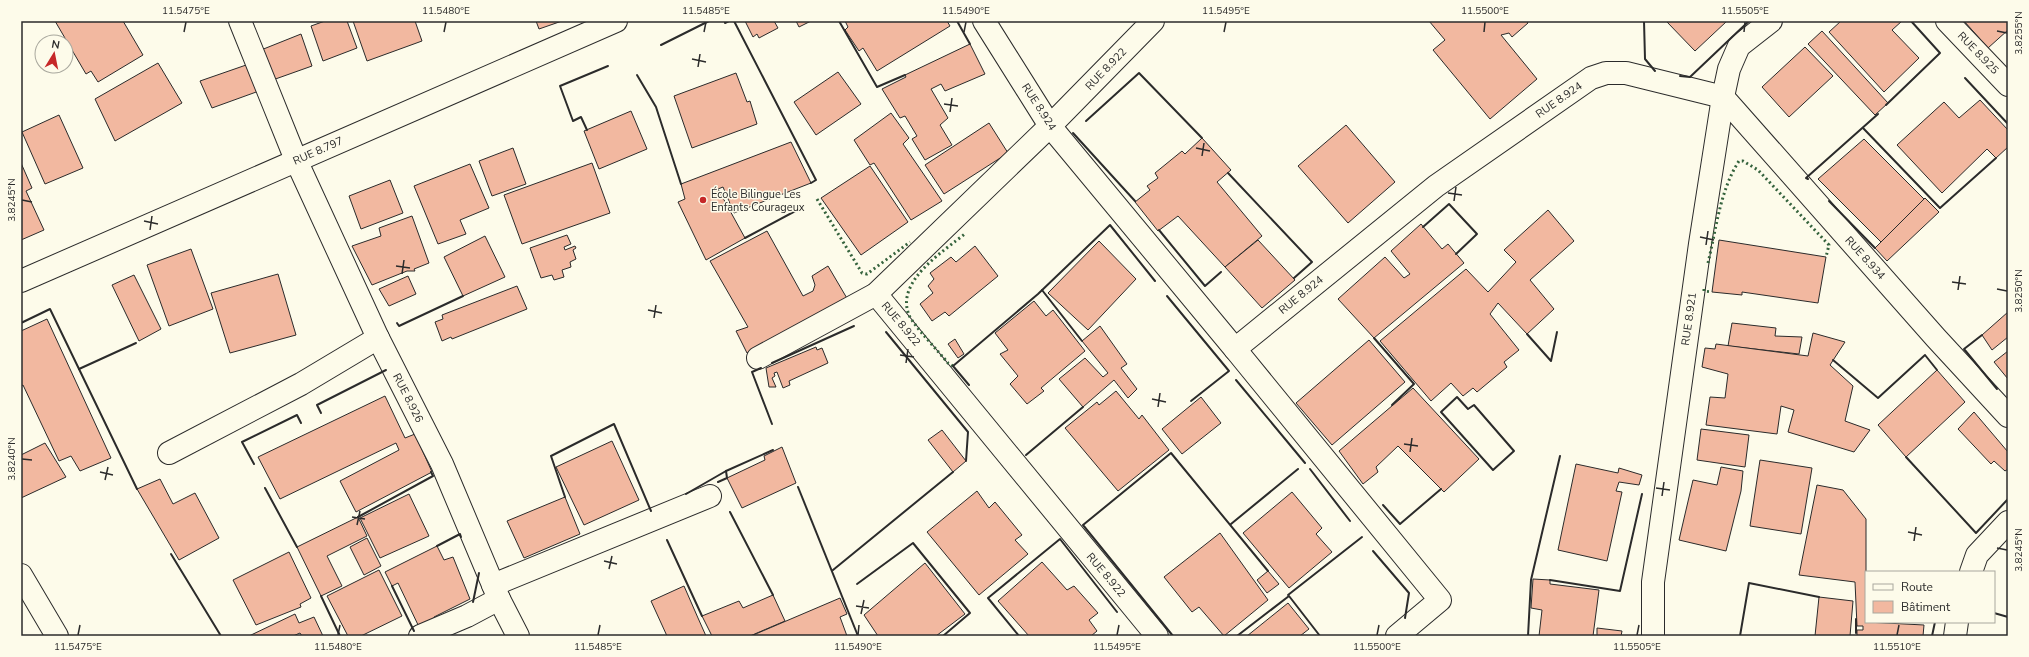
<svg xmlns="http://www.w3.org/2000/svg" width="2029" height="657" font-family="'Nunito Sans',sans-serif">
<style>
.building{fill:#f2b8a0;stroke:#2b2b2b}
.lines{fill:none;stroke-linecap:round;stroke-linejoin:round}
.minor-casing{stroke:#2b2b2b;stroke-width:24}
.minor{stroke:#fdfbea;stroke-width:22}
.hedge{stroke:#34623c;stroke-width:3;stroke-dasharray:2 3;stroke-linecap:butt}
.wall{stroke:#2b2b2b;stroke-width:2}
.ticks{fill:none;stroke:#2b2b2b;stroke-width:1.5}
.poi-dot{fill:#c62828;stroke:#fdfbea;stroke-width:1.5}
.labels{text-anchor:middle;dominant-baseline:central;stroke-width:3;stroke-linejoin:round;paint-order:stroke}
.street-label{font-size:11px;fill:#2b2b2b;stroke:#fdfbea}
.poi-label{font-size:11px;fill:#2b2b2b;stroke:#fdfbea;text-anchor:start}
.neatline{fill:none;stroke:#2b2b2b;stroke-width:1.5}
.ticks-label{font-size:10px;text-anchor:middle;fill:#2b2b2b}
</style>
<rect width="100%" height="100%" fill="#fdfbea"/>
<!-- building -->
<g class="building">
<polygon points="55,21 123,21 143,55 98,82 91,71 86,74"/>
<polygon points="325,21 347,21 357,48 323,61 311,26"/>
<polygon points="353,21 415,21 422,41 367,61"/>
<polygon points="536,21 562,21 539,29"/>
<polygon points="745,21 774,21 778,28 759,38 757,34 753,37"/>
<polygon points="796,21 811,21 799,27"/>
<polygon points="845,21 947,21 950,26 877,71 863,48 859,51 845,30 848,27"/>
<polygon points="1429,21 1527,21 1528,23 1512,37 1509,33 1501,35 1537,79 1490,119 1433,50 1445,40"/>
<polygon points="1669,21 1727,21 1695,51 1667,22"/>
<polygon points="1841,21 1902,21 1892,30 1919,58 1884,92 1829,32"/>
<polygon points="1964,21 2008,21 2008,30 1988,48"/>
<polygon points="1822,31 1888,103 1875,115 1808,44"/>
<polygon points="301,34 312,66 267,82 256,52"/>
<polygon points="970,44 985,74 945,91 941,84 931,89 948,118 940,125 952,145 925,160 912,139 917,136 905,116 900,118 882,89 906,77 905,75"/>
<polygon points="1805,47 1833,76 1789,117 1762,87"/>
<polygon points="158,63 182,103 115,141 95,99"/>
<polygon points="249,64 259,91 212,108 200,81"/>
<polygon points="838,72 861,104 816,135 794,102"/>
<polygon points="736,73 747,102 750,101 757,124 692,148 674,96"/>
<polygon points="1980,100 2008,130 2008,147 1996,158 1987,149 1942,193 1897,145 1944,102 1959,118"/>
<polygon points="631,111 647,149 599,169 584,131"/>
<polygon points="891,113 909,138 903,144 942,201 911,220 874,163 870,165 854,140"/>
<polygon points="59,115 83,168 45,184 22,132"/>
<polygon points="989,123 1008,153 944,194 925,165"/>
<polygon points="1346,125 1395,182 1348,223 1298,166"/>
<polygon points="1202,138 1231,170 1217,182 1262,236 1225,267 1178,216 1158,231 1135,202 1150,190 1147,186 1158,178 1155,173 1182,151 1185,154"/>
<polygon points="1864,139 1924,199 1881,242 1818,179"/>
<polygon points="791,142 811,183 734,213 723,187 718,189 745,238 706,260 678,202 685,199 681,184"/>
<polygon points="513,148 526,184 492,196 479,161"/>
<polygon points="21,163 32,188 26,191 44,230 21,240"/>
<polygon points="592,163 610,213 522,244 504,195"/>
<polygon points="470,164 489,208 460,220 466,234 438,244 414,186"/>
<polygon points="870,166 908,222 861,255 821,198"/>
<polygon points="390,180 403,213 361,229 349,196"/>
<polygon points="1925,198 1939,212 1887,261 1875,248"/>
<polygon points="1548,210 1574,241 1530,280 1554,309 1527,334 1498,303 1490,314 1519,350 1504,362 1507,367 1477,392 1473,388 1463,396 1451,383 1431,401 1380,341 1466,269 1488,292 1516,262 1504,250"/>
<polygon points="412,216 429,263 414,269 415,271 407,271 372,285 352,246 381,236 379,228"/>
<polygon points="1421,224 1442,249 1448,244 1464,263 1374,338 1338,299 1385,257 1404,278 1410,274 1391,251"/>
<polygon points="767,231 803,296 813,291 815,285 812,276 828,266 848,300 747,353 736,331 748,327 710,261"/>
<polygon points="567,235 571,244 564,247 565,250 575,246 576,248 573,250 576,259 570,262 571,267 562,270 564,277 554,280 552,275 541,278 530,248"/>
<polygon points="485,236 505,277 463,296 444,257"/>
<polygon points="1258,240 1295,280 1262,308 1225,267"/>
<polygon points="1719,240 1826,257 1818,303 1742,292 1742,295 1712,292"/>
<polygon points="1099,241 1136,279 1088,330 1048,293"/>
<polygon points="975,246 998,276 949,316 945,312 932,321 920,304 933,293 928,286 934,279 930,273 951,257 956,262"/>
<polygon points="191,249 213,309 169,326 147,265"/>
<polygon points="278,274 296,335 230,353 211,293"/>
<polygon points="134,275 161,329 139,341 112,285"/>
<polygon points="408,276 416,294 389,306 379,289"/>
<polygon points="517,286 527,309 452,339 451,337 442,341 435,322 443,319 442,315"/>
<polygon points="1034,301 1046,316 1053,310 1085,351 1041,388 1044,391 1027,404 1010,384 1018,376 1000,354 1008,350 995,333"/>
<polygon points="2008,312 2008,337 1992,350 1982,335"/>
<polygon points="47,319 111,458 80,471 71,456 59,461 23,385 21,386 21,331"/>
<polygon points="1732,323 1776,328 1775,336 1802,337 1799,354 1728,346"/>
<polygon points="1100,326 1127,364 1121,368 1137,389 1128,398 1114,380 1083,407 1059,379 1085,358 1103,377 1108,373 1082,341"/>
<polygon points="1813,333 1845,342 1830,365 1853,386 1845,421 1870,430 1854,452 1788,432 1794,410 1781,406 1777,434 1706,425 1710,397 1725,398 1728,374 1702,367 1705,348 1715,349 1716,344 1808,356"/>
<polygon points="955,339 964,354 958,358 948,344"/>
<polygon points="1369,340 1405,382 1332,445 1296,403"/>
<polygon points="816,347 817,350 822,348 828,363 789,381 790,385 783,388 777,372 774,373 775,376 772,378 776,387 769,387 766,368"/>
<polygon points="2008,351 2008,379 1994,362"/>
<polygon points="1937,370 1965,402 1906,457 1878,425"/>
<polygon points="1413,388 1479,459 1444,492 1398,446 1376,467 1378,472 1363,484 1339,451"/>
<polygon points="1116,391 1139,419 1142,415 1169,450 1118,491 1065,428 1097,402 1099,405"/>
<polygon points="385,396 405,438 415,434 432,472 356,512 340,481 399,450 396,443 280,499 258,457"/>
<polygon points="1201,397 1221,423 1182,454 1162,429"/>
<polygon points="1974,412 2008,452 2008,469 2005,471 1994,461 1991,464 1958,429"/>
<polygon points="1701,429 1749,435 1745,467 1697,460"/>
<polygon points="942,430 966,461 953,472 928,440"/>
<polygon points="612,441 639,500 584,525 556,467"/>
<polygon points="45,443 66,477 21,498 21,455"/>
<polygon points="782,447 796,483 742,508 727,478 765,460 764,456"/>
<polygon points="1760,460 1812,468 1801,534 1750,526"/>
<polygon points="1576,464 1618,473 1619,468 1642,475 1639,485 1619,482 1616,491 1622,492 1607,561 1558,550"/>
<polygon points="1721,467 1743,471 1741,491 1726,551 1679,540 1693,480 1717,485"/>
<polygon points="160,479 173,504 195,493 219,538 179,560 137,489"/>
<polygon points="1817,485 1843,490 1866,519 1866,622 1924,625 1923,636 1857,636 1857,630 1863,630 1863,626 1857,626 1855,582 1799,575"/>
<polygon points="977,491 989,508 995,502 1022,535 1015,540 1028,554 979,595 927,532"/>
<polygon points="1292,492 1322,528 1316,534 1332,552 1289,588 1243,533"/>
<polygon points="409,494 429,536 380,558 360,518"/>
<polygon points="565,497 580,534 524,558 507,521"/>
<polygon points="358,517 367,536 327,556 342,586 321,596 297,547"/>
<polygon points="1220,533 1268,600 1224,636 1199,607 1192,612 1164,577"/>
<polygon points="367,538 381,566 364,575 350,547"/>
<polygon points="437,546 444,560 453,557 470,599 434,617 435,622 420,629 398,583 392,586 385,572"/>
<polygon points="289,552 311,598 300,604 301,607 256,625 233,580"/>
<polygon points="1042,562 1067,590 1074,586 1098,613 1089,620 1097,631 1091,636 1029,636 998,601"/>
<polygon points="925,563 965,614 936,636 873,636 878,636 864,615"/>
<polygon points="379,570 402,616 361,636 348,636 327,596"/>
<polygon points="1268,571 1279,584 1267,593 1257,580"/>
<polygon points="1533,579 1550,580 1550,584 1599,590 1593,636 1539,636 1542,610 1531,608"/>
<polygon points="684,586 698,618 706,636 667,636 651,601"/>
<polygon points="773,595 785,621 750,636 712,636 702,616 739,601 743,608"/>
<polygon points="1819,597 1853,601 1850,636 1815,636"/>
<polygon points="840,598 847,614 840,617 847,636 751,636"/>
<polygon points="1288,603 1309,629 1300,636 1247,636"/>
<polygon points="295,614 299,623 314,617 323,636 302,636 300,633 293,636 249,636"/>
<polygon points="1597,628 1622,631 1621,636 1597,636"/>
</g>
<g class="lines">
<!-- minor casing -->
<g class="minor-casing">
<g id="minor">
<polyline points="240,21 296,160 378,338 442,464 499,599 518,636"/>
<polyline points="984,21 1050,126 1235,349 1436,186 1591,78 1606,73 1626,73 1723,97 1936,338 2008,416"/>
<polyline points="1947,21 2008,85"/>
<polyline points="21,281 616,21"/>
<polyline points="876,294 1157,636"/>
<polyline points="1235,349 1440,600 1397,636"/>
<polyline points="758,358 876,294 1050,126 1153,21"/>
<polyline points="169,453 301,384 378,338"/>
<polyline points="1971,572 1977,555 2008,522"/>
<polyline points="21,575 57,636"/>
<polyline points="493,585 710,496"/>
<polyline points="420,636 467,616 499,599"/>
<polyline points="1653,636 1653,582 1700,244 1723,97 1729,69 1739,46 1771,21"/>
<polyline points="1955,636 1957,622"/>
</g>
</g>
<!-- minor -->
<use href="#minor" class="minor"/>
<!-- hedge -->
<g class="hedge">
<polyline points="817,199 862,273 867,274 910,242"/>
<path d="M1708 263C1716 230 1720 190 1739 161H1743L1758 170 1829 245 1826 257"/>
<polyline points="1704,289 1704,291 1712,292"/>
<path d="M953 366 948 363C940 353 913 325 909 315 895 281 944 251 966 233"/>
</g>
<!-- wall -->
<g class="wall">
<polyline points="725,21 725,23 729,21"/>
<polyline points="734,21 816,180 811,183"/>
<polyline points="839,21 877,87 905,75"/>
<polyline points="957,21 970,44"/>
<polyline points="1644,21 1645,59 1655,71"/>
<polyline points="661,45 709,21"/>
<polyline points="637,75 656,107 681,184"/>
<polyline points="1680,76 1690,77 1749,21"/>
<polyline points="1965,78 2008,124"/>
<polyline points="1886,105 1940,53 1911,21"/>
<polyline points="1086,121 1139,73 1202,138"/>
<polyline points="1863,128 1940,208 1996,158"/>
<polyline points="587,130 581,117 573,121 560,86 608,66"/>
<polyline points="1073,133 1135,201"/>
<polyline points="1228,173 1312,262 1294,278"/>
<polyline points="1808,179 1806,178 1878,114"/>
<polyline points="1829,201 1875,248"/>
<polyline points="1423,227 1449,204 1477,234 1456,254"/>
<polyline points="1159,230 1205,286 1221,272"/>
<polyline points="745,238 801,208"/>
<polyline points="1042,290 1082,341"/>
<polyline points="1167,296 1229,371 1191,401"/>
<polyline points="21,323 50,309 137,489"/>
<polyline points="397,323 399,326 463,296"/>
<polyline points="886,332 968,432 966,461"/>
<polyline points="1527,334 1551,361 1557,332"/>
<polyline points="1982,335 1964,349 1997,389"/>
<polyline points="1374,338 1414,384 1392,405"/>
<polyline points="1833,360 1878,398 1925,355 1937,370"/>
<polyline points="772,363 854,326"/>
<polyline points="761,368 752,372 772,424"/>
<polyline points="79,369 136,343"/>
<polyline points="1236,380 1305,463"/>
<polyline points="969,385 953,366 1038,294 1110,225 1155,281"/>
<polygon points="1457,397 1468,409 1474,405 1514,451 1493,470 1441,412"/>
<polyline points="321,413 317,405 386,370"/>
<polyline points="1026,455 1083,407"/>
<polyline points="1906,457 1976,533 2008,499"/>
<polyline points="254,464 242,442 297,415 301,423"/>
<polyline points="1310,469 1350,521"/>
<polyline points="718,482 727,478 726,471 773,450"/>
<polyline points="798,487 858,636"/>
<polyline points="265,488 297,547"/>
<polyline points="686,494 726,471"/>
<polyline points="565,497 551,456 614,424 651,511"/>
<polyline points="1383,505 1400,524 1441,489"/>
<polyline points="730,512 773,595"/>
<polyline points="358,517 433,476 431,472"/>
<polyline points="1231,524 1298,469"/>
<polyline points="667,540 702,616"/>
<polyline points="437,546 460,534 461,537"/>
<polyline points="1373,551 1409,593 1405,618"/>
<polyline points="171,554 221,636"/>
<polyline points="833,570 953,472"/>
<polyline points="1550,580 1620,591 1642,494"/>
<polyline points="857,584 913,543 970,613 943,636"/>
<polyline points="392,586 414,631"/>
<polyline points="1288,595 1362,537"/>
<polyline points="321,596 340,636"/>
<polyline points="473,602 479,573"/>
<polyline points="1994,613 2008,617"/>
<polyline points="1856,619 1856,633"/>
<polyline points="1019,636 988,598 1060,539 1117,612"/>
<polyline points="1173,636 1083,525 1171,453 1268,571"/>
<polyline points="1237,636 1289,596 1320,636"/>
<polyline points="1528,636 1531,580 1560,456"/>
<polyline points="1740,636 1749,583 1819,597"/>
<polyline points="1932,636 1935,622"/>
</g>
</g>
<!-- ticks -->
<path class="ticks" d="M1997 31 2007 33M184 32 186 22M444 32 446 22M704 32 706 22M964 32 966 22M1224 32 1226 22M1484 32 1485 22M1744 32 1745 22M692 59 706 62M698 67 700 54M944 104 958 106M950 112 952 98M1196 148 1210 151M1202 156 1204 143M1448 193 1462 195M22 200 32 202M1454 201 1456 187M144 221 158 224M150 230 152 216M1700 237 1714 240M1706 245 1708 231M396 266 410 268M402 274 404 260M1952 282 1966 284M1997 289 2007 291M1958 290 1960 276M648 310 662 313M654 318 656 305M900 355 914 357M906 363 908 349M1152 399 1166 402M1158 407 1160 393M1404 444 1418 446M1410 452 1412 438M22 459 32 460M100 472 113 475M105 480 108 467M1656 488 1670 490M1662 496 1664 482M352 517 365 519M357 525 360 511M1908 532 1922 535M1914 541 1916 527M1997 548 2007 550M604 561 617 564M609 569 612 556M856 606 869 608M861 614 864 600M78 635 80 625M338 635 340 625M598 635 600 625M858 635 859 625M1117 635 1119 625M1377 635 1379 625M1637 635 1639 625M1897 635 1899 625"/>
<!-- markers -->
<circle class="poi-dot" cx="703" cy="200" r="4"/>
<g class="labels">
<!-- street labels -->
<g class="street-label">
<text transform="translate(1978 53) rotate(46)">RUE 8.925</text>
<text transform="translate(1106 69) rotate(-46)">RUE 8.922</text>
<text transform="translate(1559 100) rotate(-35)">RUE 8.924</text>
<text transform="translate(1039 107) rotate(57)">RUE 8.924</text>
<text transform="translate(318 151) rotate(-24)">RUE 8.797</text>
<text transform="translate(1865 258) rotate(48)">RUE 8.934</text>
<text transform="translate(1301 295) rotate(-39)">RUE 8.924</text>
<text transform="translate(1689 319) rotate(-82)">RUE 8.921</text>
<text transform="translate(901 324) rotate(50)">RUE 8.922</text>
<text transform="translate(408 398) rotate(63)">RUE 8.926</text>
<text transform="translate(1106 575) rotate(50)">RUE 8.922</text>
</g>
<!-- poi labels -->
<g class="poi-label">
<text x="711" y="194">École Bilingue Les<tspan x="711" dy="13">Enfants Courageux</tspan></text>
</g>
</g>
<!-- border -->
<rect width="2029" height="657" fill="none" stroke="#fdfbea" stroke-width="44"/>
<!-- legend -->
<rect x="1865" y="571" width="130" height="52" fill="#fdfbea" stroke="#a9a89e"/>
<rect x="1873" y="584" width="20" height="6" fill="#fdfbea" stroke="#a9a89e"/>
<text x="1901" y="591" font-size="12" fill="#2b2b2b">Route</text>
<rect x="1873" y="601" width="20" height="12" fill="#f2b8a0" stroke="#a9a89e"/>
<text x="1901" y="611" font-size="12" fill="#2b2b2b">Bâtiment</text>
<!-- north arrow -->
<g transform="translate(54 54) rotate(10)"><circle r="19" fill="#fdfbea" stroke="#a9a89e"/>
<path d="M0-3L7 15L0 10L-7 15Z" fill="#c62828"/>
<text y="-6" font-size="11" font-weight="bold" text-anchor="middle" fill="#2b2b2b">N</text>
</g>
<rect x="22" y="22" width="1985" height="613" class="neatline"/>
<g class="ticks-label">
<text x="186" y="14">11.5475°E</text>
<text x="446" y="14">11.5480°E</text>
<text x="706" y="14">11.5485°E</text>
<text x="966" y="14">11.5490°E</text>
<text x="1226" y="14">11.5495°E</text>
<text x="1485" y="14">11.5500°E</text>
<text x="1745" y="14">11.5505°E</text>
<text transform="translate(2018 33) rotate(-90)" y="4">3.8255°N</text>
<text transform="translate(11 200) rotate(-90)" y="4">3.8245°N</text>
<text transform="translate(2018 291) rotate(-90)" y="4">3.8250°N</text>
<text transform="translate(11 459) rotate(-90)" y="4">3.8240°N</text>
<text transform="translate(2018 550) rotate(-90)" y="4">3.8245°N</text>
<text x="78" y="650">11.5475°E</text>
<text x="338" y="650">11.5480°E</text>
<text x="598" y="650">11.5485°E</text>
<text x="858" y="650">11.5490°E</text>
<text x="1117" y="650">11.5495°E</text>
<text x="1377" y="650">11.5500°E</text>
<text x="1637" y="650">11.5505°E</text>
<text x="1897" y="650">11.5510°E</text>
</g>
</svg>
